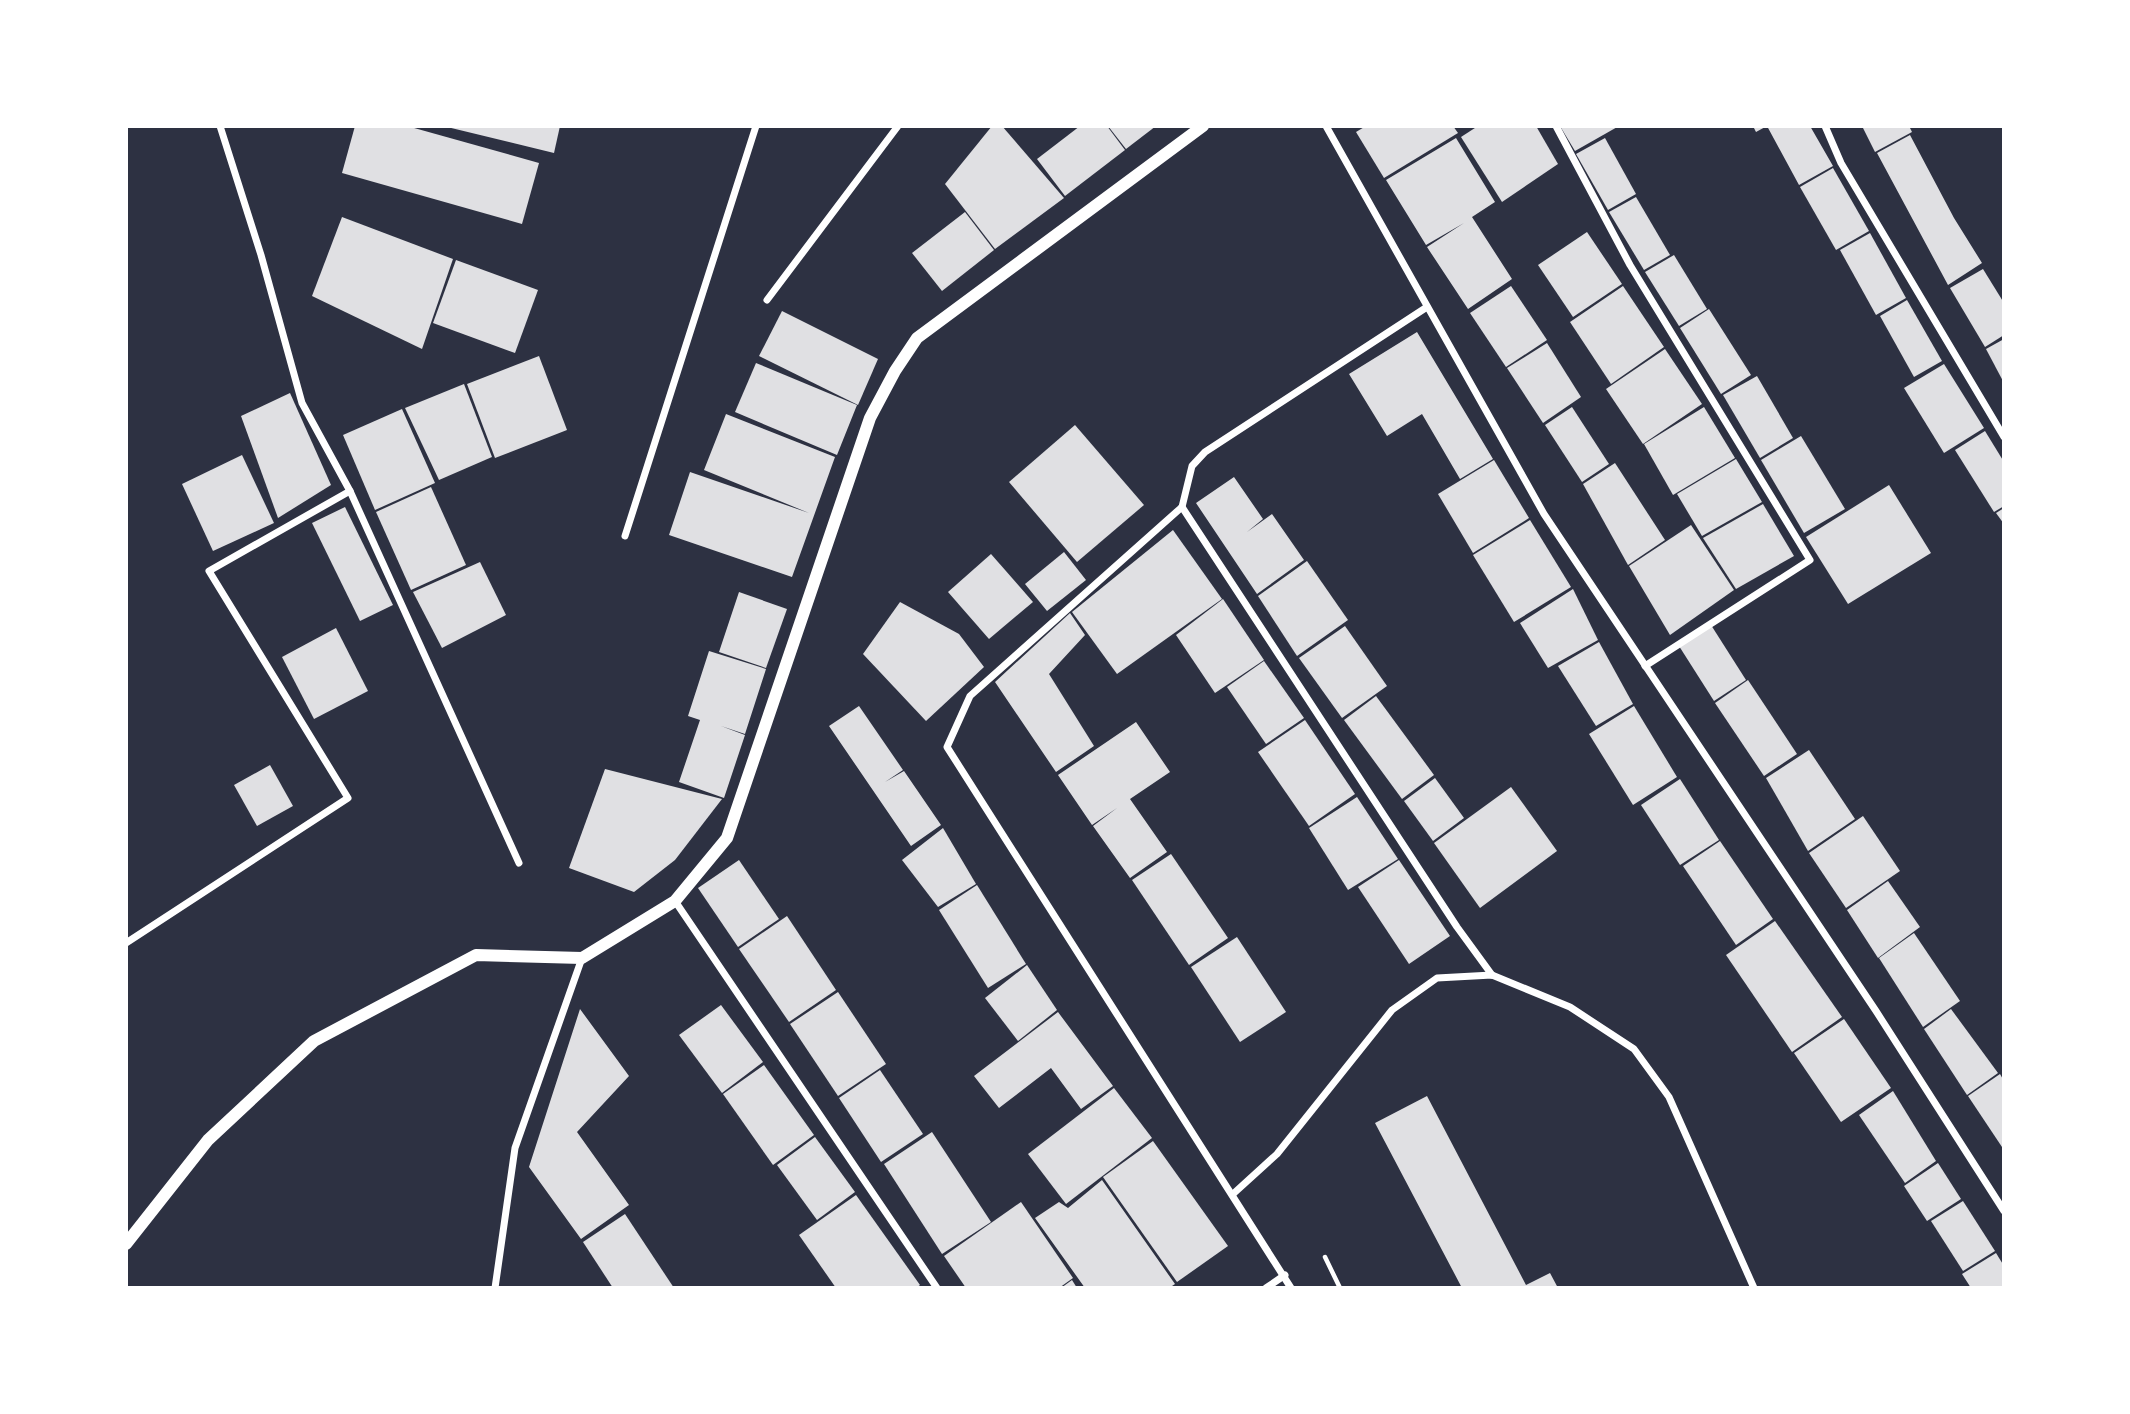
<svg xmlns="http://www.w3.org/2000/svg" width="2130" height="1414" font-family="'Source Serif 4',serif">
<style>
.building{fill:#e0e0e3}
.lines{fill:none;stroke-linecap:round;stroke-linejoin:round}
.path{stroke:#fff;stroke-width:4.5}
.minor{stroke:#fff;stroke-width:7}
.tertiary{stroke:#fff;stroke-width:12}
</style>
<rect width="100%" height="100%" fill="#2d3142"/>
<!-- building -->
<g class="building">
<polygon points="355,126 407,126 539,163 522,224 342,173"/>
<polygon points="443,126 560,126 554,153"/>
<polygon points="992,126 1002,126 1064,198 995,249 945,184"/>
<polygon points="1080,126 1107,126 1125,150 1065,196 1037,159"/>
<polygon points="1108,126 1156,126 1126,149"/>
<polygon points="1366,126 1453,126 1458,133 1384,178 1356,132"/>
<polygon points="1478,126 1536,126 1558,164 1502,202 1461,137"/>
<polygon points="1560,126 1619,126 1575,151"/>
<polygon points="1753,126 1810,126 1833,166 1799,185 1767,126 1756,132"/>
<polygon points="1862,126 1909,126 1912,132 1875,152"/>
<polygon points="1910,135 1954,218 1982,263 1948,285 1877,153"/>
<polygon points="1456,138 1495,202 1472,217 1512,279 1468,309 1427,247 1464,223 1426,245 1386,180"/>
<polygon points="1605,138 1636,194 1608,210 1576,154"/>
<polygon points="1833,168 1869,231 1836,250 1800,187"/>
<polygon points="1636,197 1670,255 1644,270 1609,212"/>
<polygon points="965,212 994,250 942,291 912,253"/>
<polygon points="342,217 453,259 422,349 312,296"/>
<polygon points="1587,232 1622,284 1573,317 1538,265"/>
<polygon points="1870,233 1906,298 1876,315 1840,250"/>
<polygon points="1674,255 1707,309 1679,326 1645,272"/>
<polygon points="456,260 538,290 515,353 433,323"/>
<polygon points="1983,269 2004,303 2004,335 1985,347 1950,288"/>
<polygon points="1511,286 1547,340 1506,367 1470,313"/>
<polygon points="1623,286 1664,347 1611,384 1570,322"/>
<polygon points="1907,300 1942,361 1914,377 1880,316"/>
<polygon points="1709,309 1751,375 1721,394 1680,328"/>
<polygon points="782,311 878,359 858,405 759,356"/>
<polygon points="1417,332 1493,459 1460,479 1422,414 1387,436 1349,374"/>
<polygon points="2004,339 2004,383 1986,349"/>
<polygon points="1547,343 1581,397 1543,423 1507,368"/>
<polygon points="1665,349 1702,404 1643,444 1606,389"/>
<polygon points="539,356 567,430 495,458 467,384"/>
<polygon points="756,363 857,405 837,455 735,412"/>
<polygon points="1944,364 1984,428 1944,453 1904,388"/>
<polygon points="1757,376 1793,438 1760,458 1723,395"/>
<polygon points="464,384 492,457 439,480 405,408"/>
<polygon points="290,393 331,485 278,518 241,416"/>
<polygon points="1572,407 1609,464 1582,482 1545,425"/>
<polygon points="1704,407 1735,458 1673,495 1644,444"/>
<polygon points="402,409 435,483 375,510 343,435"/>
<polygon points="726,414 835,457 792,577 669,535 690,472 809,513 704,470"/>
<polygon points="1075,425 1144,505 1077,562 1009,482"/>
<polygon points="1985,431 2004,462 2004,506 1994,512 1955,450"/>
<polygon points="1801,436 1845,509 1804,533 1761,460"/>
<polygon points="242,455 274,523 213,551 182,484"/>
<polygon points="1736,459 1762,502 1702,536 1677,494"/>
<polygon points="1494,460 1529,518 1473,553 1438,494"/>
<polygon points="1615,463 1665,540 1628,565 1583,484"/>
<polygon points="1234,477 1263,519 1247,532 1272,514 1304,560 1257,594 1196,503"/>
<polygon points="1889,485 1931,553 1848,604 1806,537"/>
<polygon points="431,487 466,565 411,590 376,512"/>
<polygon points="1763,504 1794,556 1736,589 1703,538"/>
<polygon points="345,507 393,605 360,621 312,523"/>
<polygon points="2004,508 2004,524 1996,513"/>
<polygon points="1530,520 1571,587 1514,622 1473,555"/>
<polygon points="1691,525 1734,590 1670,635 1629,566"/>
<polygon points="1173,530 1222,599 1117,674 1072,612"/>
<polygon points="1064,552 1086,580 1047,611 1025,584"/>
<polygon points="991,554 1033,602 989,639 948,592"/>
<polygon points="1307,561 1348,620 1297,656 1258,596"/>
<polygon points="480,562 506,615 442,648 413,592"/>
<polygon points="1573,589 1598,640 1548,668 1520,623"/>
<polygon points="739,592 787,609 766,668 719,652"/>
<polygon points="1223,599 1264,660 1215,693 1176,635"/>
<polygon points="900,602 959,634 984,667 926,721 863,654"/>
<polygon points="1070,613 1085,635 1049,674 1094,746 1056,772 995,682"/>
<polygon points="1711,625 1746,680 1714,701 1679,646"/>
<polygon points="1345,626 1387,686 1342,718 1299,658"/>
<polygon points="336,628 368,691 314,719 282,657"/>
<polygon points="1599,642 1633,704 1596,726 1558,666"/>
<polygon points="709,651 766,669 745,734 721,726 745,735 724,798 679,782 700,720 688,716"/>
<polygon points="1264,661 1304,718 1266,744 1227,687"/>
<polygon points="1748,680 1797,754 1764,776 1715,703"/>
<polygon points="1376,696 1434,775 1402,799 1344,720"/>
<polygon points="859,706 903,770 885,782 904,771 941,825 911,846 829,726"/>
<polygon points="1634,706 1677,777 1633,805 1589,734"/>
<polygon points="1305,720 1355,794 1309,826 1258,752"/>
<polygon points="1136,722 1170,772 1130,799 1167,852 1130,878 1093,826 1117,808 1092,825 1058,775"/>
<polygon points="1809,750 1855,819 1808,851 1766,778"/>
<polygon points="270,765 293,806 257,826 234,785"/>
<polygon points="605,769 722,799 675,860 634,892 569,868"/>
<polygon points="1435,778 1464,818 1433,841 1404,801"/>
<polygon points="1680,779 1719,840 1680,865 1641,805"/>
<polygon points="1511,787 1557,851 1480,908 1434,843"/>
<polygon points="1357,797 1398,859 1348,890 1309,828"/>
<polygon points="1863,816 1900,871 1846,908 1809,853"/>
<polygon points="943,828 976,884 938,907 902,860"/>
<polygon points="1720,841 1773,919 1736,945 1683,866"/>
<polygon points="1171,854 1228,938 1189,965 1132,880"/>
<polygon points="739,860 779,919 738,947 698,888"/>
<polygon points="1399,860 1450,936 1409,964 1358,887"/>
<polygon points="1888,881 1920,927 1878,958 1847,910"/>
<polygon points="977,885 1026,964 988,988 939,910"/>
<polygon points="787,916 836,990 789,1022 739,949"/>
<polygon points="1775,921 1842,1017 1792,1052 1726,955"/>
<polygon points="1914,933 1960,1001 1923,1027 1879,958"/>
<polygon points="1237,937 1286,1012 1240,1042 1191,967"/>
<polygon points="1027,965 1057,1010 1018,1041 985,998"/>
<polygon points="838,992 886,1064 838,1096 790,1024"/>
<polygon points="721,1005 763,1062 722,1093 679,1035"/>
<polygon points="580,1009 629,1076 577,1132 629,1205 581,1239 529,1167"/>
<polygon points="1951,1009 1998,1073 1967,1095 1924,1029"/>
<polygon points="1058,1012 1113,1086 1081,1109 1051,1068 999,1108 974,1076"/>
<polygon points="1844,1019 1891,1088 1841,1122 1794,1053"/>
<polygon points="764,1065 814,1135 773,1165 723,1094"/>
<polygon points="880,1070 923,1134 881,1162 839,1098"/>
<polygon points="2000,1074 2004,1081 2004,1150 1968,1096"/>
<polygon points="1114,1088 1152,1138 1066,1204 1028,1154"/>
<polygon points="1893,1091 1936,1161 1905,1183 1859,1115"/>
<polygon points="1427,1096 1526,1285 1550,1273 1558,1288 1462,1288 1375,1123"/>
<polygon points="932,1132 991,1222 942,1254 884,1164"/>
<polygon points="815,1137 855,1192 817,1220 777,1165"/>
<polygon points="1153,1141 1228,1246 1177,1282 1103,1177"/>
<polygon points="1938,1163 1961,1199 1927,1221 1904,1186"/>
<polygon points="1102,1180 1175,1284 1169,1288 1085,1288 1035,1218 1059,1202 1068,1208"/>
<polygon points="856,1195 920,1285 916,1288 836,1288 799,1235"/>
<polygon points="1963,1201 1995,1251 1963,1271 1931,1221"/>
<polygon points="1021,1202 1073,1278 1059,1288 966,1288 944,1256"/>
<polygon points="625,1214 674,1288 613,1288 583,1242"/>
<polygon points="1996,1253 2004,1266 2004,1288 1971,1288 1962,1274"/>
<polygon points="1072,1280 1077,1288 1061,1288"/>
</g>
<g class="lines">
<!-- path -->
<polyline class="path" points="1325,1257 1340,1288"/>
<!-- minor -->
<g class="minor">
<polyline points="220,126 261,255 302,403 350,491 519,863"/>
<polyline points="1326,126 1544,514 1876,1011 2004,1211"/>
<polyline points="1556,126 1630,265 1810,560 1645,666"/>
<polyline points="1825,126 1841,163 2004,437"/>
<polyline points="767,300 898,126"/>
<polyline points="1182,507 1457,927 1492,975"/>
<polyline points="625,536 756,126"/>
<polyline points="675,901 937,1288"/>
<polyline points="126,943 348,798 209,571 350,491"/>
<polyline points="1233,1194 1277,1154 1392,1010 1437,978 1492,975 1570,1007 1634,1049 1669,1097 1754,1288"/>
<polyline points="495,1288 515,1148 582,958"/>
<polyline points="1266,1288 1285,1275"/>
<polyline points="1291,1288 947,747 970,696 1182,507 1192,466 1205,452 1427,307"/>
</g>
<!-- tertiary -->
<polyline class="tertiary" points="126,1244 208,1140 314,1041 476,955 582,958 675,901 727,838 870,418 895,371 917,338 1203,126"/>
</g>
<!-- border -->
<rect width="2130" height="1414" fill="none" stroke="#ffffff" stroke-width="256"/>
</svg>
